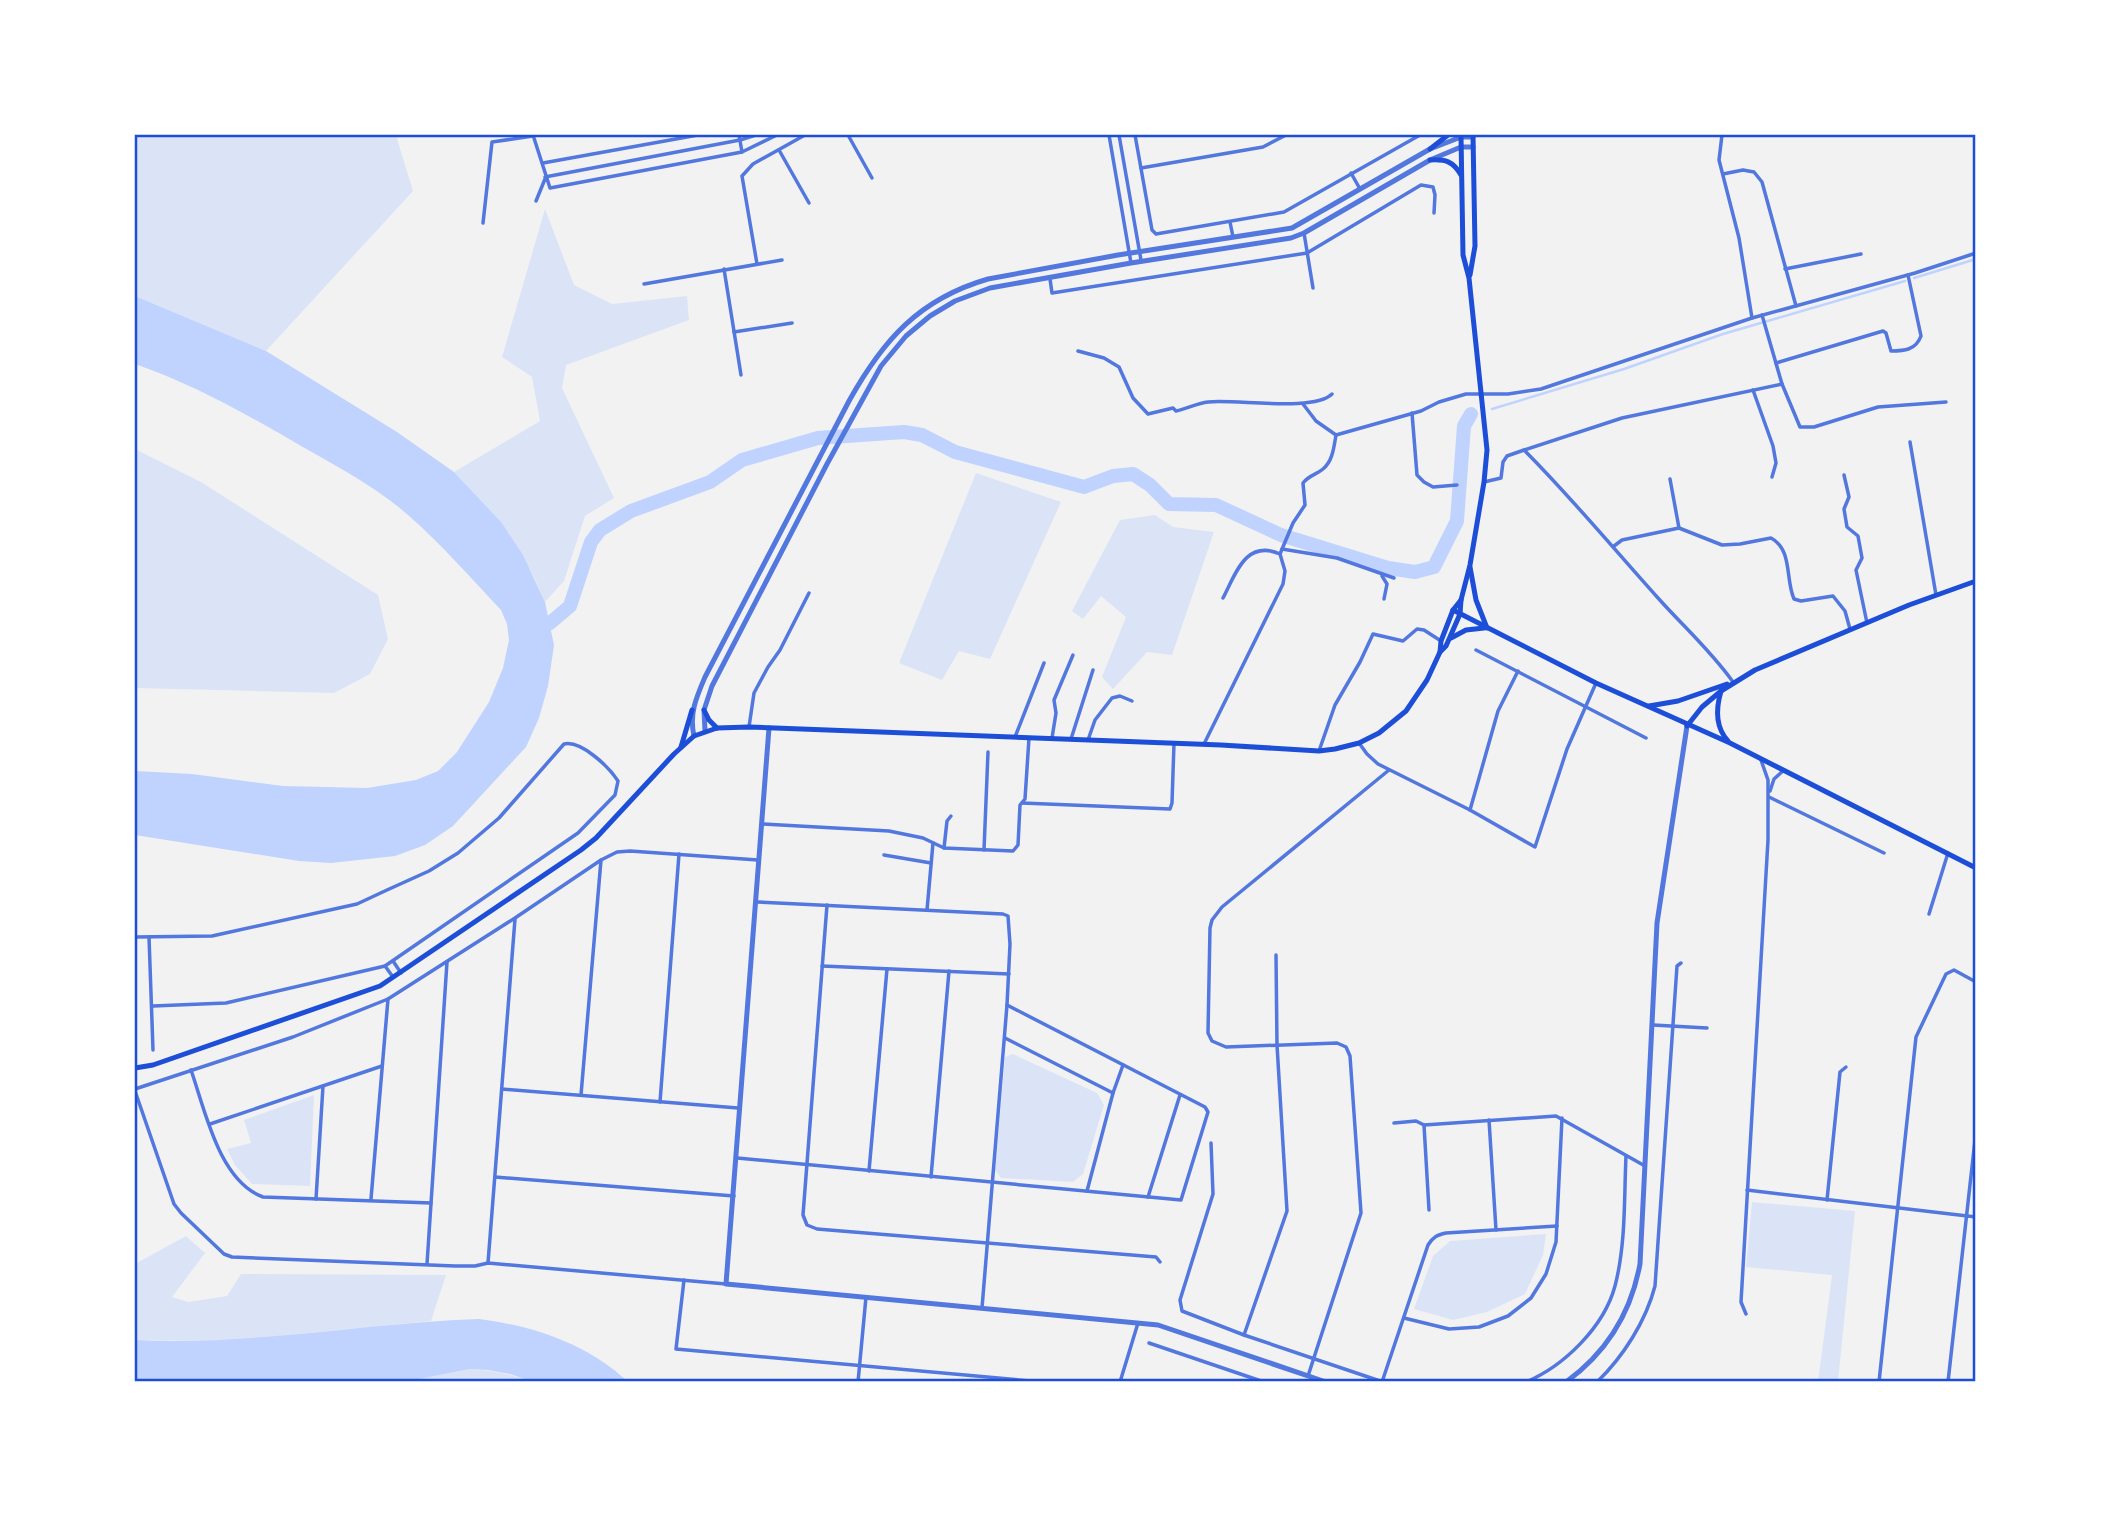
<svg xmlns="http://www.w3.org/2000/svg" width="2111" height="1517" font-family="'Titillium Web',sans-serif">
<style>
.green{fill:#dbe4f7}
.water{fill:#bfd3fe}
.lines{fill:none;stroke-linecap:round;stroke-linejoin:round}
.stream{stroke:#bfd3fe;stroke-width:2.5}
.river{stroke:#bfd3fe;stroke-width:14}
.minor{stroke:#5277de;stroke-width:3.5}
.tertiary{stroke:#5277de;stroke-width:5}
.secondary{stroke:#1d4ed8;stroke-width:5}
.neatline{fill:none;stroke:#1d4ed8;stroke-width:2.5}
</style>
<rect width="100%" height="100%" fill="#f2f2f2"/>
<!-- green -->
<g class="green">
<polygon points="135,135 400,135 397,139 413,191 266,351 135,296"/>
<path d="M545 209 574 285 612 304 687 296 689 320 566 365 562 388 614 498 585 516 564 581 545 602C522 545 495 515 454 472L540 421 532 377 502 357Z"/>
<polygon points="135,449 201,482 378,595 388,639 370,674 334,693 135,688"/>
<polygon points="976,473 1061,502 990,659 959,651 942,680 899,663"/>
<polygon points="1155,515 1173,527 1214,532 1172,655 1147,652 1113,689 1102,677 1126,617 1101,596 1083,619 1072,611 1120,520"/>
<polygon points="1013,1054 1097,1093 1104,1105 1083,1174 1073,1182 1001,1178 995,1170 1005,1057"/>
<polygon points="314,1095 310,1186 252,1184 235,1165 227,1149 251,1143 244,1120"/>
<polygon points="1752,1202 1855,1211 1838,1382 1818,1382 1832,1275 1746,1267"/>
<polygon points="1546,1234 1543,1255 1525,1294 1487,1312 1453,1320 1414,1309 1433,1256 1450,1241"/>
<polygon points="186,1236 205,1253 172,1297 188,1302 227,1296 241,1274 446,1275 431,1321 229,1341 135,1340 135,1264"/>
<path d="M470 1369C493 1370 512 1375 534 1382H404Z"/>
</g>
<!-- water -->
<g class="water">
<path d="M135 296 266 351 397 432 454 472 501 522 523 555 545 602 554 645 548 686 539 718 526 747 453 826 425 845 395 856 331 863 299 861 135 835V771L192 774 283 786 367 788 416 780 438 771 457 752 489 702 503 668 509 640 507 624 501 610C471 578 441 544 408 515 376 487 338 467 301 446 248 415 193 384 135 364Z"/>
<path d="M479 1319C533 1326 588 1344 628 1382H534L510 1374 488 1370 470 1369 404 1382H135V1340C250 1346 364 1323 479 1319Z"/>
</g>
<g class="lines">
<!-- stream -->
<g class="stream">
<polyline points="1914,278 1976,259"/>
<polyline points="1492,409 1624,369 1723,334 1905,281"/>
</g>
<!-- river -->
<polyline class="river" points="532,629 550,623 570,606 591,542 600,530 631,511 710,482 742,460 818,438 904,432 922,435 955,452 1084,487 1113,476 1133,474 1150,485 1169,504 1216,505 1281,535 1388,568 1415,572 1434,567 1457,521 1464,426 1471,414"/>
<!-- minor -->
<g class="minor">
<polyline points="533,135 550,188 742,152 777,135"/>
<polyline points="739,135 742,152"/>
<polyline points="848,135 872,178"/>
<polyline points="1109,135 1131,263"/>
<polyline points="1119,135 1141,260"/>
<polyline points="1135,135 1152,230 1156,234 1284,212 1420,135"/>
<polyline points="1722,135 1719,160 1739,238 1752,318"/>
<polyline points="779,150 809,203"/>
<polyline points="543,163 698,135"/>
<polyline points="1141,168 1263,147 1286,135"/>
<polyline points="1351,173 1360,189"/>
<polyline points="1723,174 1743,170 1754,172 1762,182 1796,306"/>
<polyline points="545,177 740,140 756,135"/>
<polyline points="536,201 545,179"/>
<polyline points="1230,222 1233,237"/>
<polyline points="483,223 492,142 533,136"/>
<polyline points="1304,233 1313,288"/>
<polyline points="757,264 742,176 753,164 805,135"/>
<polyline points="724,269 741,375"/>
<polyline points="1785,269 1861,254"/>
<polyline points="1050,279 1052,293 1307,253 1421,185 1433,187 1435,195 1434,213"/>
<polyline points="644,284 782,260"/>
<polyline points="1762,315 1782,384 1800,427 1814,427 1878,407 1946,402"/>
<polyline points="734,332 792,323"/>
<path d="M1078 351 1104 358 1119 367 1133 398 1148 414 1173 408 1176 411C1187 409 1197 403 1208 402 1236 399 1314 412 1332 394"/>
<path d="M1776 363 1883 331 1886 333 1891 351C1904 351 1916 350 1921 336L1908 275"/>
<polyline points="1753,390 1773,446 1776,463 1772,477"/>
<polyline points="1303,404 1316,421 1336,435 1421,411 1439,402 1466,394 1508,394 1541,389 1752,318 1915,273 1976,253"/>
<polyline points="1412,413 1417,475 1424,482 1433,487 1457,485"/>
<polyline points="1910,442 1936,595"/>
<path d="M1524 450C1571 497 1613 548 1658 598 1683 626 1711 651 1733 682"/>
<polyline points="1844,475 1849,497 1844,509 1847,527 1858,536 1862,558 1856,570 1867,623"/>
<polyline points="1670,479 1679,528"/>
<polyline points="1484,482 1501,478 1503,462 1507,456 1524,450 1622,418 1782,384"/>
<path d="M1614 546 1622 540 1679 528 1722 545 1740 544 1771 538C1793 550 1785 579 1794 599L1801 601 1833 596 1845 611 1850 629"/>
<polyline points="1282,549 1337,558 1394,578"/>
<path d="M1280 554 1293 523 1305 505 1303 483C1309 475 1316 475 1323 469 1333 461 1334 446 1336 435"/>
<polyline points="1382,576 1387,584 1384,599"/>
<polyline points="1476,650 1646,738"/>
<polyline points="749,727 754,693 768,667 780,650 809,593"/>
<polyline points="1015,737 1044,663"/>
<polyline points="1052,738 1056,713 1054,700 1073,655"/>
<polyline points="1071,739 1093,670"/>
<polyline points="1088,740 1095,720 1112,698 1120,696 1132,701"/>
<polyline points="1359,743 1367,754 1378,764 1470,810 1535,847 1567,749 1596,683"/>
<path d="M1204 744 1283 584 1285 571 1280 554C1246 539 1236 573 1223 598"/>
<polyline points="1319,751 1335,705 1360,662 1373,634 1403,641 1417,629 1424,630 1441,641"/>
<polyline points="1770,791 1774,779 1784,770"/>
<polyline points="1769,797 1884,853"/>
<polyline points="1022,803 1170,809 1172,803 1174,743"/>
<polyline points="1470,810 1498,711 1518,671"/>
<polyline points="763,824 889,831 923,838 944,848 1013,851 1018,845 1020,805 1025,799 1029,738"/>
<polyline points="944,848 947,821 951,816"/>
<polyline points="984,850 988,752"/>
<polyline points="884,855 931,863"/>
<polyline points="757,902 1003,914 1008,916 1010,944 1007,1005 982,1308"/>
<polyline points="827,905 803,1215 807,1225 817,1229 1156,1257 1160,1262"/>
<polyline points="927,910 933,843"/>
<polyline points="1929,914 1948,853"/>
<path d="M135 937 212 936 357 904 387 890 429 871 458 853 499 818 564 744C581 740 609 767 618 781L615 795 578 833 385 966 226 1003 153 1006"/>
<polyline points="149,937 153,1050"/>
<polyline points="393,961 401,973"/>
<polyline points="385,966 393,977"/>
<polyline points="822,966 1009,974"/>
<polyline points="1653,1025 1707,1028"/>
<polyline points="1005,1038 1113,1093"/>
<path d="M191 1070C205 1110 219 1181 263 1197L431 1203"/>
<polyline points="135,1089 293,1037 388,999 515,918 601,860 617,852 630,851 758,860"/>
<polyline points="502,1089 738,1108"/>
<polyline points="135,1091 174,1204 181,1213 224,1254 232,1257 455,1266 475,1266 488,1263 726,1284"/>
<polyline points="581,1095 601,860"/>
<polyline points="660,1102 679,854"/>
<polyline points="1489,1120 1496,1230"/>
<polyline points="1394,1123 1416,1121 1424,1125 1556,1116 1645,1166"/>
<polyline points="210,1124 382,1066"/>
<polyline points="1424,1125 1429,1210"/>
<polyline points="1211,1143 1213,1194 1180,1300 1182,1311 1244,1335 1383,1382"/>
<polyline points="737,1158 1181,1200 1208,1112 1205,1107 1007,1005"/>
<polyline points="869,1171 887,969"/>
<polyline points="495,1177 734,1196"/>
<polyline points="931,1177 949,971"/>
<polyline points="1747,1190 1976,1217"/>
<polyline points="1087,1191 1113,1093 1123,1065"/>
<polyline points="1148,1197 1180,1095"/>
<polyline points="316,1199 323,1086"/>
<polyline points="371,1199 388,999"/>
<polyline points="1827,1200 1840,1072 1846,1067"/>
<polyline points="488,1263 515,919"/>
<polyline points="427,1264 447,962"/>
<polyline points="684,1280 676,1349 1042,1382"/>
<polyline points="1746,1314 1741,1302 1768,840 1768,780 1761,760"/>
<polyline points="1404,1318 1449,1329 1479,1327 1508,1316 1531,1298 1546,1274 1556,1242 1562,1118"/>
<polyline points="1244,1335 1287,1211 1277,1045 1276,955"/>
<polyline points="1149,1343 1264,1382"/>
<polyline points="1308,1376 1361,1213 1350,1056 1346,1047 1337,1043 1226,1047 1212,1041 1208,1033 1210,928 1212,920 1222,907 1389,770"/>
<polyline points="858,1382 866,1297"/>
<polyline points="1120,1382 1138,1323"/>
<path d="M1382 1382 1428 1245C1433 1237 1437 1235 1446 1233L1557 1226"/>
<path d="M1526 1382C1564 1366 1604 1327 1615 1286 1626 1244 1624 1198 1626 1156"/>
<path d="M1597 1382C1623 1357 1646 1321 1655 1286L1677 966 1681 963"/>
<polyline points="1879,1382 1916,1037 1946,974 1954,970 1976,982"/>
<polyline points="1948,1382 1976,1131"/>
</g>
<!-- tertiary -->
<g class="tertiary">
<polyline points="769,728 726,1284 1158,1325 1326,1382"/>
<polyline points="705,731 704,710 712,686 827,464 881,366 906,336 930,316 955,301 990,288 1131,263 1291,238 1304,233 1430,160 1461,147 1473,147"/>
<path d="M694 736C689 714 696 698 705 677L849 401C883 340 919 299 988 279L1118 255 1292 228 1430 149 1461 137H1473"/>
<path d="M1566 1382C1606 1353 1631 1313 1640 1264L1657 923 1687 726"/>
</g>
<!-- secondary -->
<g class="secondary">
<polyline points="1430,149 1448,135"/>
<path d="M1430 160C1445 159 1453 161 1461 175"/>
<polyline points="1470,275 1475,246 1473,135"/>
<polyline points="1470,567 1476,600 1487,628"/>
<polyline points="1453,610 1596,683 1730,743 1976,868"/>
<polyline points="1451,638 1466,630 1484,628"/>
<polyline points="1440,652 1446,646 1460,614 1461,600 1470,565 1484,482 1487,450 1469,278 1463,255 1461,135"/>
<path d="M1721 691C1716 708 1715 727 1728 741"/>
<polyline points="1649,706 1678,701 1727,684"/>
<polyline points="704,710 709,720 717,728"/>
<polyline points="1687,726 1702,707 1721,691 1755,670 1909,605 1976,581"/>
<polyline points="681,747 692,710"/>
<polyline points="135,1068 153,1065 380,986 581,850 596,838 674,754 694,736 717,728 749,727 1221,745 1319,751 1335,749 1359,743 1379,733 1406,711 1427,680 1440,652 1441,641 1453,610 1461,600"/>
</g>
</g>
<!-- border -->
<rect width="2111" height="1517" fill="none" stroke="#ffffff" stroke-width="273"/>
<rect x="136" y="136" width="1838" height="1244" class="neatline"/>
</svg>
